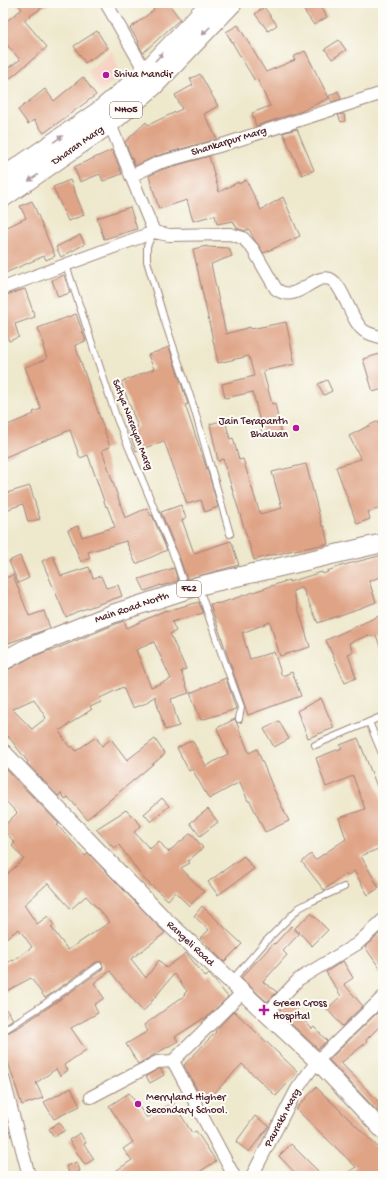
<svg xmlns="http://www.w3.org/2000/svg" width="386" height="1179" font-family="'Gochi Hand',sans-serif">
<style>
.built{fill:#f6d2c3}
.building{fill:#dfa385;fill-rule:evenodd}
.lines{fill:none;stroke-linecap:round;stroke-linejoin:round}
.service-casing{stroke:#9c847c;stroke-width:8}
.minor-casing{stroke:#9c847c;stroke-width:14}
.secondary-casing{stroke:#9c847c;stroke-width:18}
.primary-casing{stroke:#9c847c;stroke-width:20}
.service{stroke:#fff;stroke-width:6}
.minor{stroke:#fff;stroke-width:12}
.secondary{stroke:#fff;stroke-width:16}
.primary{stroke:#fff;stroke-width:18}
.oneway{fill:#ae9aa0}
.poi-dot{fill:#b5179e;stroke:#fdfcf7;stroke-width:1.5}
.labels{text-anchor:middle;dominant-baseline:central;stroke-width:4;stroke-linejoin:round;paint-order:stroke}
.shield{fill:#fdfcf7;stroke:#806168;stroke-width:1}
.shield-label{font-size:10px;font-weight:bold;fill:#4a1f2b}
.poi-label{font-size:11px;fill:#4a1f2b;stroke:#fdfcf7;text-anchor:start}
.street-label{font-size:11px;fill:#4a1f2b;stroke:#fdfcf7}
</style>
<rect width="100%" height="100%" fill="#fdfcf7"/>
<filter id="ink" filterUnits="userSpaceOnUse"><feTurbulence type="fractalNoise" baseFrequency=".025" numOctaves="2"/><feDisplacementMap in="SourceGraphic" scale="8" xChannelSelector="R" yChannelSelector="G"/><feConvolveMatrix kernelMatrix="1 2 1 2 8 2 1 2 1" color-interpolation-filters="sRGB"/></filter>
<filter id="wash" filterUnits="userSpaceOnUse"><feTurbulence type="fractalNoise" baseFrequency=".012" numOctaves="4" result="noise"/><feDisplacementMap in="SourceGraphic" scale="16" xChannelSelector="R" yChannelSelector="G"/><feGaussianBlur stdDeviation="0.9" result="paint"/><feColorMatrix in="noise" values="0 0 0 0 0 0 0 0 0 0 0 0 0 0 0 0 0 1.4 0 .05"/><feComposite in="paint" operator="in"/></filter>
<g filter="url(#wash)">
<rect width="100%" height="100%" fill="#eee8cc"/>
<!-- built -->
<polygon class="built" points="112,51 121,76 100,91 88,71"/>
<g id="blocks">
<!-- building -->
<g class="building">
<polygon points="17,3 49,3 24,20 47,47 13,76 3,83 3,71 20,60 3,40 3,24 22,9"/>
<polygon points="149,3 168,3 180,19 143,53 138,43 139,42 130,28 154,10"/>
<polygon points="301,3 319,3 327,17 314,25 303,9 304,8"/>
<polygon points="264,7 277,25 268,31 255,14"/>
<polygon points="238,25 266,72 295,60 293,57 305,51 329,98 302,111 256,126 252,113 270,106 257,79 255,81 226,32"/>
<polygon points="97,31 108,48 85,63 74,46"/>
<polygon points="339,40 346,50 332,59 325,49"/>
<polygon points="200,74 218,106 204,114 217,139 156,156 135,166 125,142 146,122 148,125 182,109 175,95 193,85 190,79"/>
<polygon points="83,77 96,95 44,133 34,120 28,124 18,110 45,89 54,101"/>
<polygon points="338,91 341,99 332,102 329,96"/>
<polygon points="344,114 345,121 341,122 338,115"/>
<polygon points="297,129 314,170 302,175 283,133"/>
<polygon points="112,150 122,174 103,181 100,174 80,182 74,167"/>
<polygon points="209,156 219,192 238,182 239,184 246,180 261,210 283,197 300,236 264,253 254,239 249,229 245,231 237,228 233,221 217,224 215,215 193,221 187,200 159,209 149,176 161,170"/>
<polygon points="70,180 84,215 68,221 53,187"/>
<polygon points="32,201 55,256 46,260 44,256 3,274 3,229 26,218 20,206"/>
<polygon points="130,207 137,229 104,239 97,218"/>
<polygon points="80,235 85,244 61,257 56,247"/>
<polygon points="207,246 207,247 229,248 232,256 211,264 226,334 250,327 251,329 286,322 295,364 263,371 272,404 275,403 281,433 263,437 253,392 225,398 222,384 254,376 249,356 218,363 193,249"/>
<polygon points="64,275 70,293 58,297 52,280"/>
<polygon points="25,289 35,317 15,324 19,337 9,341 3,326 3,296"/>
<polygon points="76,314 86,341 75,345 110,447 102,450 125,518 147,508 151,516 152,515 167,550 136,564 126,541 88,552 90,558 81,562 68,530 78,526 82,537 115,527 107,506 106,507 88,455 80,458 70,430 3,458 3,427 34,414 33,412 41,409 25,367 47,359 43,346 45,346 38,328"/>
<polygon points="169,347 188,404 185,405 208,472 218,507 205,512 201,500 187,504 164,441 136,451 129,431 138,427 121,382 154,369 148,355"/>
<polygon points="383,353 383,389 373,392 363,359"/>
<polygon points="327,380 332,391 324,395 318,384"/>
<polygon points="225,420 230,439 233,438 239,460 243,459 260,514 282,508 272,472 306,464 322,526 324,526 328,544 289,551 275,555 275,554 254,560 223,459 218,461 210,424"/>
<polygon points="383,420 383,507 368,512 370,519 357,524 336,467 361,459 349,436 374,423"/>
<polygon points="30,486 40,519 28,522 23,504 3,511 3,494"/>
<polygon points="181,505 186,518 182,520 194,553 231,541 239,565 187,579 180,559 161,512"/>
<polygon points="383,555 383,576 369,581 376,602 374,603 318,623 302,587 293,591 310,647 280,656 270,622 242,633 250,659 274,652 282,676 292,672 301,696 248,715 210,604 221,603 289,580 289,582 322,572 323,574 328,572 327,571 344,565"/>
<polygon points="20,556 29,578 18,583 9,561"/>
<polygon points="53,556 61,576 89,567 93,578 101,576 106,588 118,585 122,596 76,612 66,617 42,561"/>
<polygon points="174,568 178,581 161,586 161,585 145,591 139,579"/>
<polygon points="13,575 29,616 44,611 50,628 3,645 3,579"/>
<path d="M199 602 203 613 172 622 176 631 170 634 186 669 181 671 189 693 171 699 179 726 165 730 155 696 144 704 132 708 123 687 100 698 101 702 90 707 92 709 59 731 70 748 72 746 76 751 96 737 102 746 111 739 127 760 155 739 165 754 87 819 68 797 65 799 61 793 58 796 27 763 28 762 8 736 3 741V671L8 670 30 658 50 650 51 651 116 624 124 621 127 628 166 610V611ZM154 642 171 679 151 687 136 650ZM34 699 46 718 32 729 12 709Z"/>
<polygon points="379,616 383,627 383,652 382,652 376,635 370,637 369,635 349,643 353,652 348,654 356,678 345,683 326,640"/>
<polygon points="226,678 236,709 201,720 190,693"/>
<polygon points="321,698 334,728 308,738 297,711"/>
<polygon points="235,719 249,753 257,749 274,790 289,821 265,832 250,801 248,801 240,782 209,799 192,769 189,771 177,748 192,740 206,766 228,754 217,728"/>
<polygon points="279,721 289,739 274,747 264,729"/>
<polygon points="358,738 383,802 383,847 361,856 379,888 368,895 354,871 347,876 345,874 324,890 302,862 311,854 315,860 346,839 339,818 365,809 353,776 326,787 316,758 342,748 340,745"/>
<path d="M3 766 59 824 57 825 85 856 88 853 165 933 131 959 146 978 159 960 166 968 186 953 206 977 209 974 211 976 228 997 205 1019 204 1018 175 1037 178 1041 138 1064 126 1044 148 1031 144 1025 185 995 184 994 187 991 174 974 143 1012 110 971 94 983 104 998 94 1005 98 1013 71 1028 86 1050 64 1065 68 1070 60 1076 56 1069 36 1083 43 1098 22 1105 3 1047V1035L19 1027 49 1007 102 970 103 966 101 962H96L45 998 31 978 3 993V965L12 960 13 961 32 947 19 929 3 940V878L24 859 12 846 15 843 3 829V827L17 813 3 798ZM48 883 71 909 86 896 110 922 68 950 51 927 54 925 48 916 37 924 24 905Z"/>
<polygon points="162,798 169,806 151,822 144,814"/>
<polygon points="208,809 218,822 200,836 190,823"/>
<polygon points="126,810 141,825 134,832 150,849 159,841 168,852 191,833 203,848 188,861 190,863 181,868 204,892 189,906 175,892 168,900 143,878 119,845 114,848 96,829"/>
<polygon points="244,856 254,869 218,895 208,882"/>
<polygon points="202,906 242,944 224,962 200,938 209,930 194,916"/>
<polygon points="311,913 328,930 312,946 295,928"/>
<polygon points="291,926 299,934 283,951 287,955 263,982 277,992 267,1002 241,978 274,943 275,944"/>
<polygon points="383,930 383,973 365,947"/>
<polygon points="343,961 353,978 344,984 363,1006 342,1026 327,1009 341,996 326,972"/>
<polygon points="289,1000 298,1009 296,1011 312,1029 314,1027 327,1041 318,1049 278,1012"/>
<polygon points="3,1005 13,1019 3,1026"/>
<polygon points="383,1007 383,1023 366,1040 367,1042 341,1063 383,1106 383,1117 329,1060"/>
<polygon points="234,1011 298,1072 276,1096 242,1064 207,1101 196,1088 184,1065 216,1032 215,1031"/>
<polygon points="159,1069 161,1069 164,1075 150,1083 146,1076"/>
<polygon points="316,1087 383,1152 383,1176 342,1176 356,1167 296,1109"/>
<polygon points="71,1088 80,1106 54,1119 44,1102"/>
<polygon points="129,1093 147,1118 173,1102 192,1133 196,1131 216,1161 193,1176 108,1176 132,1160 123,1149 133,1142 109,1106"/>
<polygon points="255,1116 269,1126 249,1152 236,1142"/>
<polygon points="59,1122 65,1130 54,1137 49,1129"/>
<polygon points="80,1133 86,1143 84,1144 94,1159 85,1165 69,1140"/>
<polygon points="291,1144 323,1176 298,1176 279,1156"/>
<polygon points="77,1162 80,1171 70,1175 66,1166"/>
</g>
</g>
</g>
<g filter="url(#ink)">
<use href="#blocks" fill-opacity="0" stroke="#9c847c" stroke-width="1"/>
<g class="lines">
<!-- service casing -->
<g class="service-casing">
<g id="service">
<polyline points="153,233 147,246 147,261 165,322 194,408 230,534"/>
<polyline points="66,265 117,419 176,561 185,588"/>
<polyline points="199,588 217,641 241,707 239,719"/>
<polyline points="369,722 383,756"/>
<polyline points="315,745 383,716"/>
<polyline points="232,980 268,939 299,908 312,901 344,887"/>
<polyline points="3,1031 46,1003 99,966"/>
</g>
</g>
<!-- minor casing -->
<g class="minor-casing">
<g id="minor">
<polyline points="106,3 149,78"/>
<polyline points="110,124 131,176 158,163 219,146 383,93"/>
<polyline points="131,176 154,232"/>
<path d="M3 288 154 232 169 235 230 234 243 238 253 249 276 289C297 305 312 273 330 279 343 284 350 319 363 330 367 334 377 336 383 338"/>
<polyline points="266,1014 299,979 357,944 383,920"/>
<polyline points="3,1077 29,1176"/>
<polyline points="91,1097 157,1062 173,1061"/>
<polyline points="234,1176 173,1061 243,992"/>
<polyline points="252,1176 297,1089 317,1061 383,997"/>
</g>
</g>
<!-- secondary casing -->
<g class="secondary-casing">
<polyline id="secondary" points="3,752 163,918 317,1061 383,1131"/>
</g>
<!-- primary casing -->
<g class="primary-casing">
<g id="primary">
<polyline points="3,177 100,110 145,72 210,3"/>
<polyline points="3,198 110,124 153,87 233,3"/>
<polyline points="3,661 25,649 112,614 198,586 383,543"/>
</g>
</g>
<!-- service -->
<use href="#service" class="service"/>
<!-- minor -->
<use href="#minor" class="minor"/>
<!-- secondary -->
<use href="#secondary" class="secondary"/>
<!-- primary -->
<use href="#primary" class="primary"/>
</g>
<!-- one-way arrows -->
<defs><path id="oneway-solid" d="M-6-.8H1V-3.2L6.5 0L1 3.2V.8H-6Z"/></defs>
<g class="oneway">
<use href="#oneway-solid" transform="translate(206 31) rotate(134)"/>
<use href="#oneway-solid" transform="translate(159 57) rotate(-46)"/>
<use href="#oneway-solid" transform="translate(58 139) rotate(-35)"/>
<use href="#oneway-solid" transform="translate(33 178) rotate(145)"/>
</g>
</g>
<!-- markers -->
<g class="poi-dot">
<circle cx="106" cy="75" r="4"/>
<circle cx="296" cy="428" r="4"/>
<path d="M262 1004h4v4h4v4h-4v4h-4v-4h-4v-4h4z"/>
<circle cx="138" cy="1104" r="4"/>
</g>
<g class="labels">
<!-- shield labels -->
<g class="shield">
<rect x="110" y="102" width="32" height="16" rx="3"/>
<rect x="177" y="581" width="24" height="16" rx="3"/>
</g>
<g class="shield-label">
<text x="126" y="110">NH05</text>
<text x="189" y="589">F62</text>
</g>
<!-- poi labels -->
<g class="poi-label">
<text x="114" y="75">Shiva Mandir</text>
<text x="288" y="422" text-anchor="end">Jain Terapanth<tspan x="288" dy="13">Bhawan</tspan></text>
<text x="273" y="1004">Green Cross<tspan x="273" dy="13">Hospital</tspan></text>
<text x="146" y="1098">Merryland Higher<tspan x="146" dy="13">Secondary School.</tspan></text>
</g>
<!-- street labels -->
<g class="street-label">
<text transform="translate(229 142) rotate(-17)">Shankarpur Marg</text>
<text transform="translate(78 146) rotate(-35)">Dharan Marg</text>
<text transform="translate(132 425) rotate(69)">Satya Narayan Marg</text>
<text transform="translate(132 608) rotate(-19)">Main Road North</text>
<text transform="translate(190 944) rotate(43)">Rangeli Road</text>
<text transform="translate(283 1118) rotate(-62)">Paurakh Marg</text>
</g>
</g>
<!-- margin -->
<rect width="386" height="1179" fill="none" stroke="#fdfcf7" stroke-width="16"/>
</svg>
